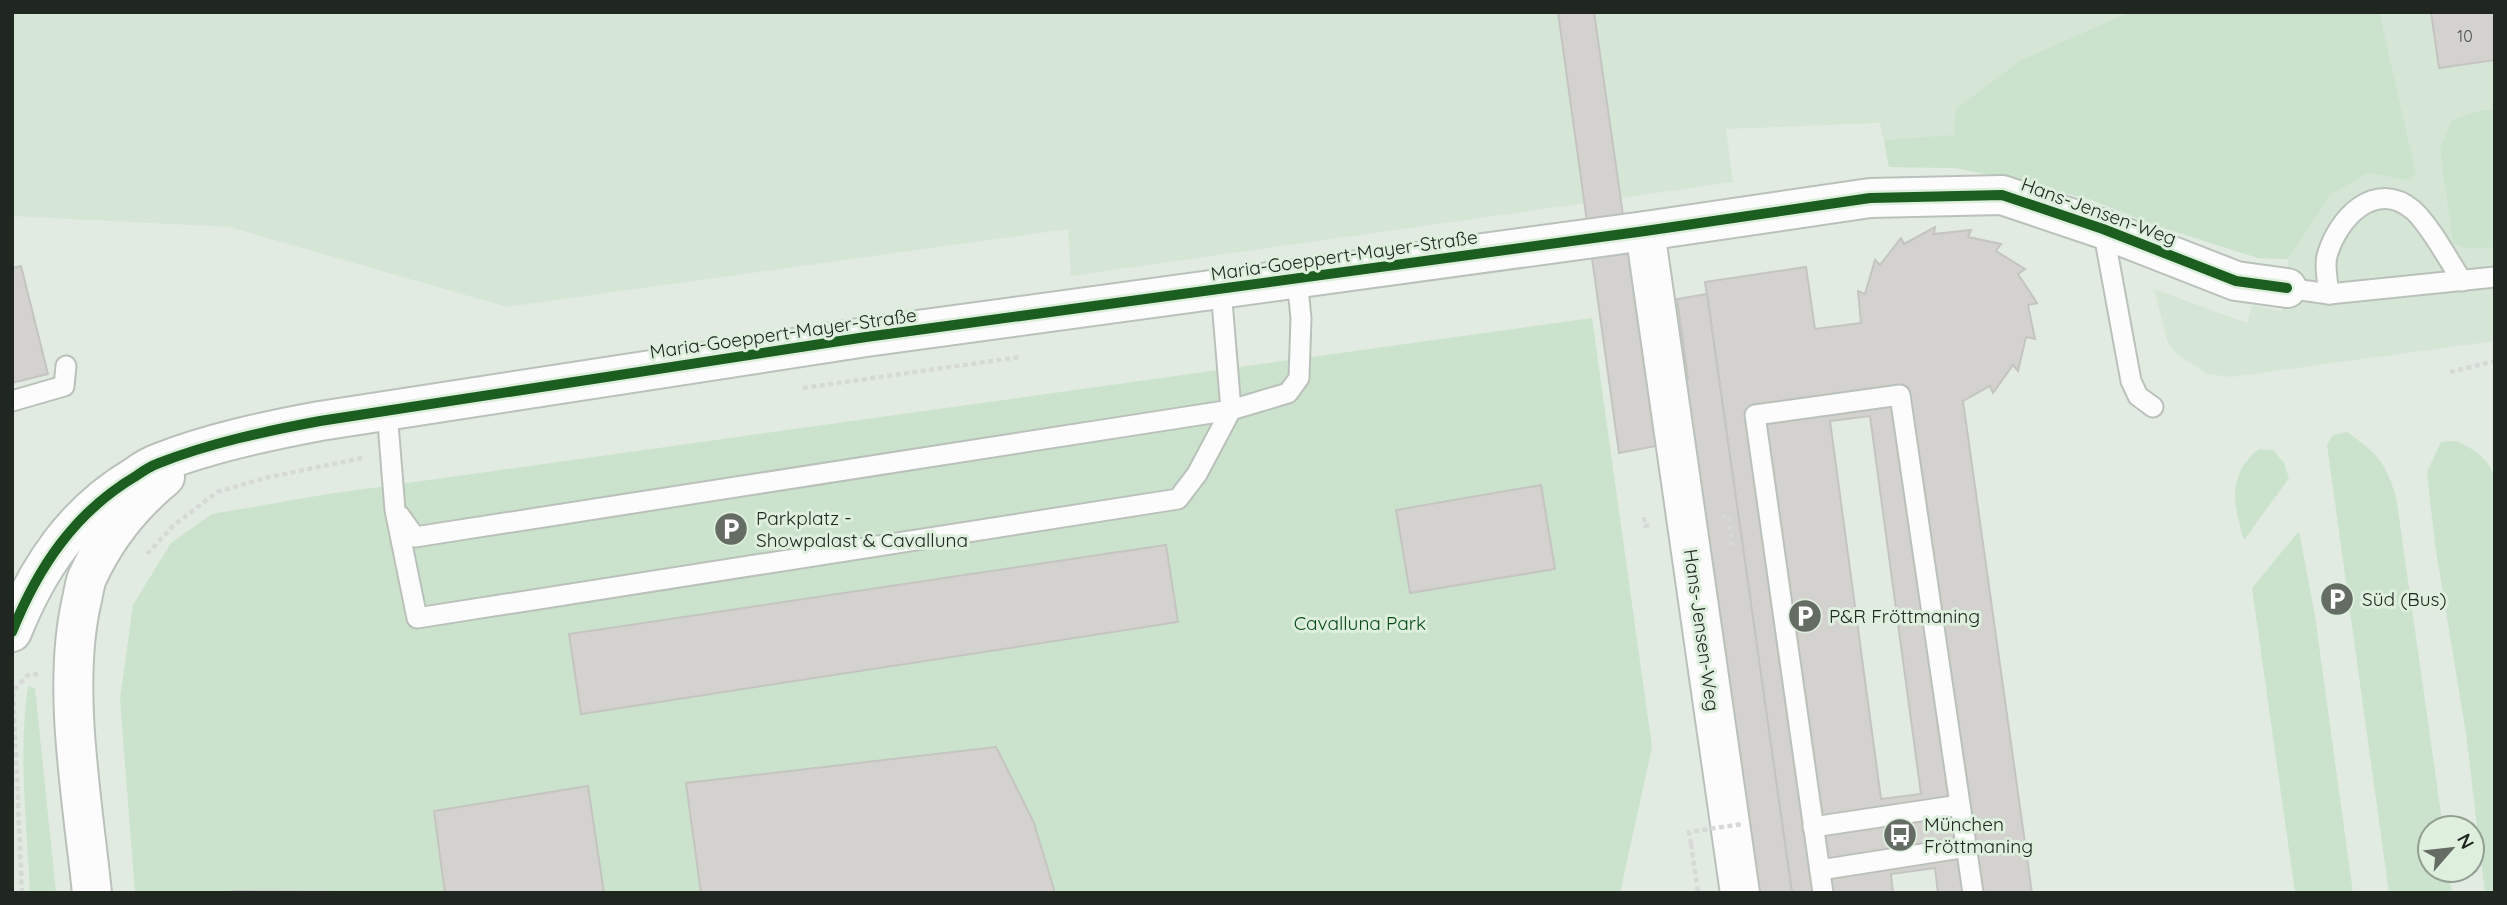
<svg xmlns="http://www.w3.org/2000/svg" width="2507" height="905" font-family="Quicksand,sans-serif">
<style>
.built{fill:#d6e6d6}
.green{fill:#cbe3cc}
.building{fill:#d3d2ce;stroke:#c4c4c0;stroke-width:2;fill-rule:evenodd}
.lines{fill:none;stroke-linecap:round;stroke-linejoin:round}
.service-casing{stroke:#bac1ba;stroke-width:23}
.minor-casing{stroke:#bac1ba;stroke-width:42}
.path{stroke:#d7d9d7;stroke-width:4.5;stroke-dasharray:5 3.5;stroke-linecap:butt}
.service{stroke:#fbfcfb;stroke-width:19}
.minor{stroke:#fbfcfb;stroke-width:38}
.path-bridge{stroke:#d7d9d7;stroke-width:4.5;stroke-dasharray:5 3.5;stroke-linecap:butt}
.cycleway-casing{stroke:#deefde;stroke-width:15}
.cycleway{stroke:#1b5e20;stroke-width:10}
.labels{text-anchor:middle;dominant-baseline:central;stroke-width:6;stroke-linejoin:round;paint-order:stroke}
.number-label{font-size:16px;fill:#4d524c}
.street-label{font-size:19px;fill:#202720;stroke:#deefde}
.poi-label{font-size:19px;fill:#202720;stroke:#deefde;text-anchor:start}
.park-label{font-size:19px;fill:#054a14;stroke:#deefde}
</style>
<rect width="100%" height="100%" fill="#e2ebe2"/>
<!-- built -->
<polygon class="built" points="12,12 2495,12 2495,341 2232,377 2207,374 2176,353 2167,341 2154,289 2247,323 2252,305 2282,311 2288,259 2258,258 2154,225 2092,200 2014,180 1956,168 1889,167 1880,123 1726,129 1733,182 1071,276 1068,229 507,307 229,227 12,216"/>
<!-- green -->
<g class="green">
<polygon points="2131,12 2379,12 2416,174 2408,180 2368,173 2330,195 2288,259 2258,258 2154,225 2092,200 2014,180 1956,168 1889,167 1884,140 1954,135 1956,109 2021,60"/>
<polygon points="2495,109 2495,247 2470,249 2453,244 2440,149 2452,120 2478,111"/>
<polygon points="1592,318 1652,747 1620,893 135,893 120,699 133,605 171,543 212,514 328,494"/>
<path d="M2347 432C2378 455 2383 458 2396 496L2443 828H2430V870H2449L2452 893H2389L2327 445 2333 435Z"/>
<path d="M2456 441C2474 449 2489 458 2495 479V893H2485L2466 733 2435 545 2427 472 2441 442Z"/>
<path d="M2259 449 2273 450 2284 463 2289 478 2244 540C2233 504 2227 474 2259 449Z"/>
<polygon points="2299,531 2315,616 2353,893 2295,893 2252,588"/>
<path d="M28 686 35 688 56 893H30C27 824 18 754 28 686Z"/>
</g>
<!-- building -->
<g class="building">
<polygon points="1558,12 1594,12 1656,446 1619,453"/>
<polygon points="2431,12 2495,12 2495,60 2439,68"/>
<path d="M1935 227 1934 234 1971 230 1968 237 2001 244 1996 251 2025 269 2018 274 2037 303 2028 305 2035 339 2026 337 2018 371 2013 365 1993 393 1990 386 1963 401 2032 893H1938L1935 868 1891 874 1893 893H1792L1705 282 1806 267 1815 329 1861 323 1858 291 1865 294 1875 260 1880 265 1901 238 1904 244ZM1870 416 1921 794 1881 799 1830 421Z"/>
<polygon points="21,266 48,374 12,383 12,268"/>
<polygon points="1707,294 1792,893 1752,893 1680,380 1688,379 1677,299"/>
<polygon points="1541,485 1555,569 1410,593 1396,510"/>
<polygon points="1166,545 1178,622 581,714 569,634"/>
<polygon points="996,747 1034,823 1055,893 701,893 686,783"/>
<polygon points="588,786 604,893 445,893 434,811"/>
<polygon points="232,891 378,892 232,893"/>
</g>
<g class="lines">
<!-- service casing -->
<g class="service-casing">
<g id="service">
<polyline points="2103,229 2131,381 2138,396 2153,407"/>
<polyline points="2287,288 2329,294 2495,277"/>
<path d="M2329 294C2328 282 2324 267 2327 256 2337 219 2375 178 2413 210 2430 225 2449 261 2462 281"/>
<polyline points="12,401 64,386 66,366"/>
<polyline points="387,411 395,510 417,618 1178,499 1197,474 1231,410 1221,289"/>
<polyline points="400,516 415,537 1231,410 1288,393 1299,378 1301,318 1297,279"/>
<polyline points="1813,827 1960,805"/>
<polyline points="1820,870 1967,847"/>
<polyline points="1823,893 1755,415 1900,395 1973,893"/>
</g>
</g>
<!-- minor casing -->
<g class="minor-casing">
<g id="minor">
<polyline points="1645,231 1740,893"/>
<path d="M12 632C38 567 75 512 136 476 143 471 151 466 159 463 210 443 266 431 320 421L866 337 1645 231 1870 198 2002 195 2103 229 2236 281 2287 288"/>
<path d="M92 893C83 804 62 690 81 604 83 596 84 586 87 578 105 538 131 505 165 477"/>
</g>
</g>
<!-- path -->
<g class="path">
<polyline points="2450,372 2495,361"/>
<polyline points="803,388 1020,357"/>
<polyline points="1644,517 1645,526 1650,525"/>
<polyline points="1721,517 1729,516 1732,543 1727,543"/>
<polyline points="147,554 174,525 217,492 265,478 362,458"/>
<polyline points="1691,844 1698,893"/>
<polyline points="22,893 13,691 28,675 38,674"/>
</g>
<!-- service -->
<use href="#service" class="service"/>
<!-- minor -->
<use href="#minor" class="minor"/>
<!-- path-bridge -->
<polyline class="path-bridge" points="1691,844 1689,832 1742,824"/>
<!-- cycleway casing -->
<g class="cycleway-casing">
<path id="cycleway" d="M12 632C38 567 75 512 136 476 143 471 151 466 159 463 210 443 266 431 320 421L866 337 1645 231 1870 198 2002 195 2103 229 2236 281 2287 288"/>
</g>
<!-- cycleway -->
<use href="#cycleway" class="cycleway"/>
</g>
<!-- icons -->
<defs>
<g id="parking-disc" transform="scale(1.75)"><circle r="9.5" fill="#646c64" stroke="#deefde"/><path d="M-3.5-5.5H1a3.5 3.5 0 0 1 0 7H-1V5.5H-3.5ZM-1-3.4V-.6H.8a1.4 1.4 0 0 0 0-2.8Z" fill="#fff"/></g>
<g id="bus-disc" transform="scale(1.75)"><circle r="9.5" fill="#646c64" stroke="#deefde"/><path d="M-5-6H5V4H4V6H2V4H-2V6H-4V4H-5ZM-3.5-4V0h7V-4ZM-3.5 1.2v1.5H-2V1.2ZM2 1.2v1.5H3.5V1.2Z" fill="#fff"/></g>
</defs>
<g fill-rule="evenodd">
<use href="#parking-disc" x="731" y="529"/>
<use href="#parking-disc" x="2337" y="599"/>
<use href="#parking-disc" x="1805" y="616"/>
<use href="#bus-disc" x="1900" y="835"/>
</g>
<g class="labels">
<!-- number labels -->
<g class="number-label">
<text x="2465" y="36">10</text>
</g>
<!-- street labels -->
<g class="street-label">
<text transform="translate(2099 211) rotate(20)">Hans-Jensen-Weg</text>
<text transform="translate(1344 255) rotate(-8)">Maria-Goeppert-Mayer-Straße</text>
<text transform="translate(783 333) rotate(-8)">Maria-Goeppert-Mayer-Straße</text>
<text transform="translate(1702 630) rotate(82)">Hans-Jensen-Weg</text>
</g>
<!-- poi labels -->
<g class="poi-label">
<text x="756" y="518">Parkplatz -<tspan x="756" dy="22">Showpalast &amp; Cavalluna</tspan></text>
<text x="2362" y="599">Süd (Bus)</text>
<text x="1829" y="616">P&amp;R Fröttmaning</text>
<text x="1924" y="824">München<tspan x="1924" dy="22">Fröttmaning</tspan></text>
</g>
<!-- park labels -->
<g class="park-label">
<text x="1360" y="623">Cavalluna Park</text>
</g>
</g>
<!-- border -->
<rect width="2507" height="905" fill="none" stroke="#202720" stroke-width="28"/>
<!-- north arrow -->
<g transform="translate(2451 849) rotate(62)"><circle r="33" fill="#deefde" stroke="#929f92" stroke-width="2"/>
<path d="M0-5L12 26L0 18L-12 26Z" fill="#646c64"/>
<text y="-10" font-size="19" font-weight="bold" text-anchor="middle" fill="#202720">N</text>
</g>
</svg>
